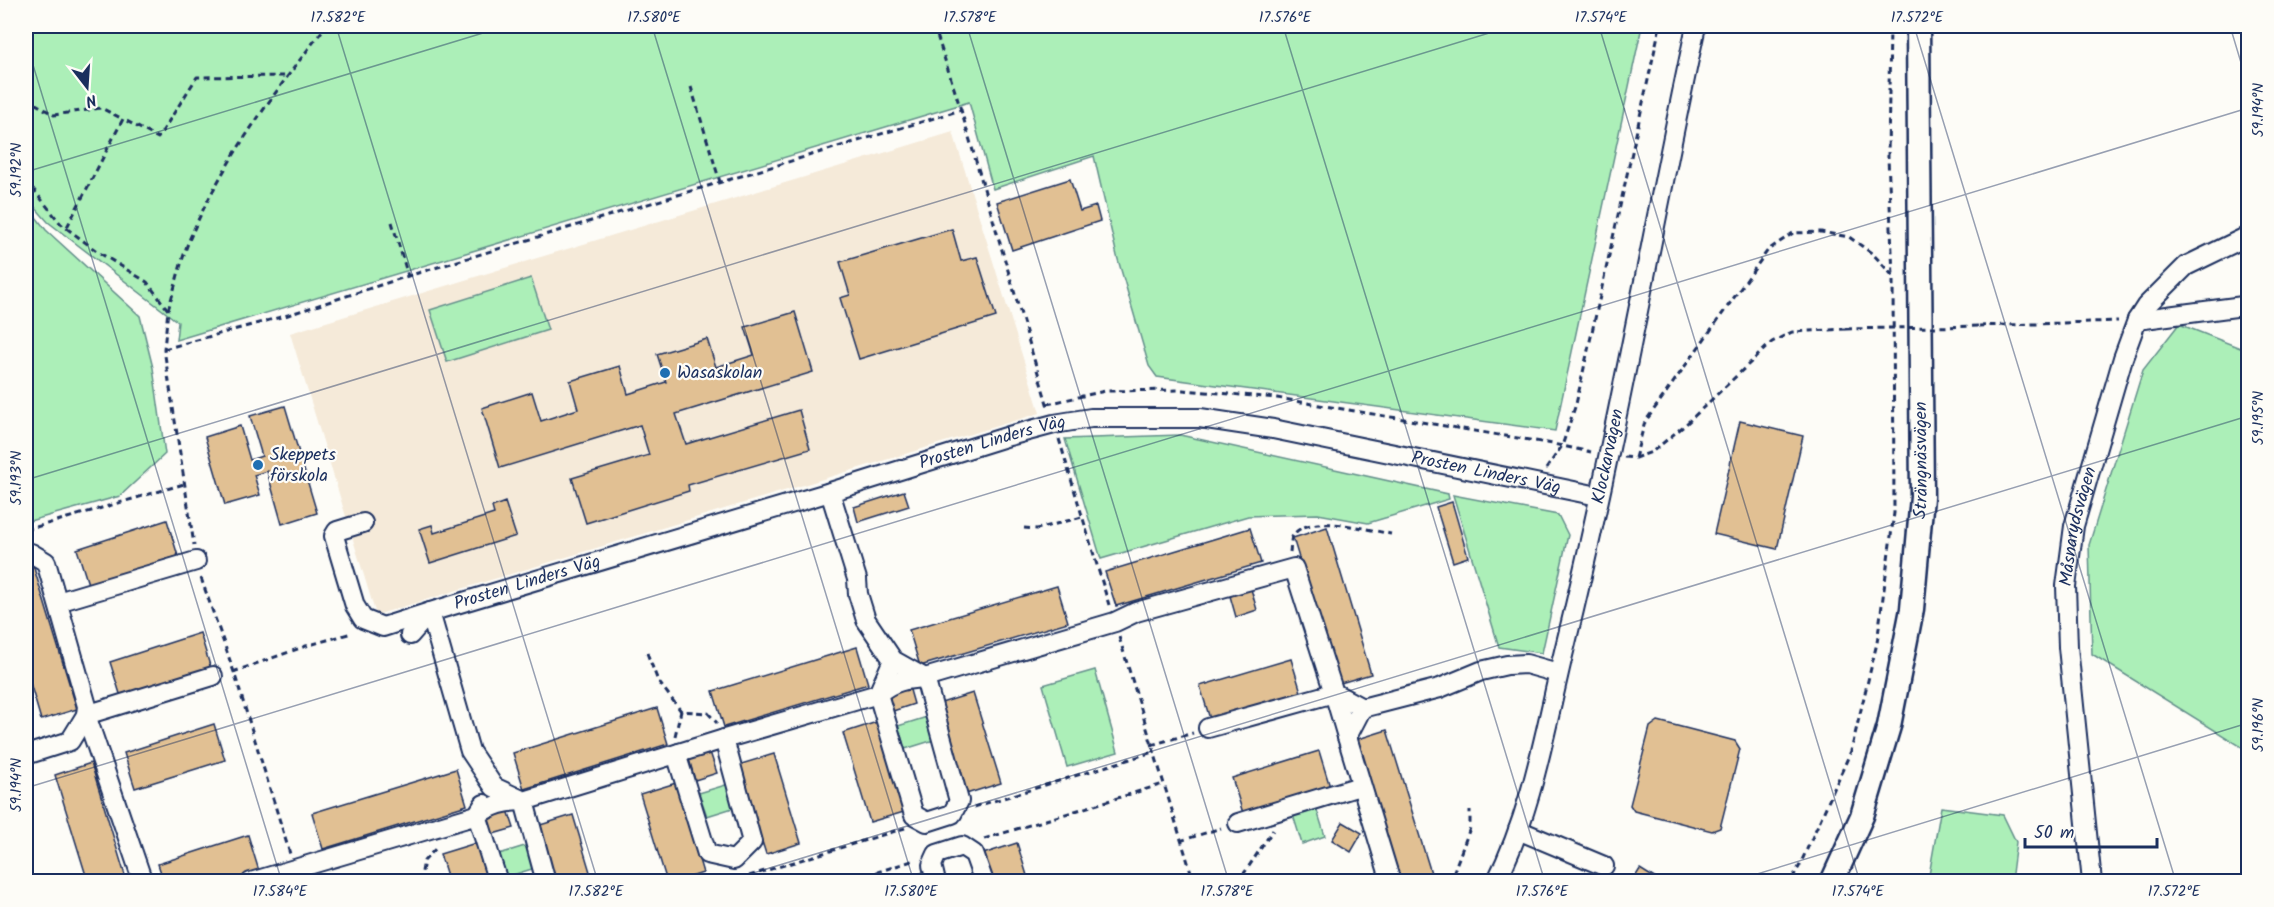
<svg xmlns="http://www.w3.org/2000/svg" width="2274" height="907" font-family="Kalam,sans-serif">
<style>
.built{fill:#f5ead9}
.green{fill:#acefb8;stroke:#648f8b;stroke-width:1.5}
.building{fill:#e1c093;stroke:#1b2f5e;stroke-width:1.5}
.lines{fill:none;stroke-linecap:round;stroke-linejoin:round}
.minor-casing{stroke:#1b2f5e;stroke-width:22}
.major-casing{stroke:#1b2f5e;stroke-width:27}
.path{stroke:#1b2f5e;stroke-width:3;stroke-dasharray:6 4.5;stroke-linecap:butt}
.minor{stroke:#fdfcf7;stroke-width:18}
.major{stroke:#fdfcf7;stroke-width:22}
.path-bridge{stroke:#1b2f5e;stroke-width:3;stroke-dasharray:6 4.5;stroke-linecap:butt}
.ticks{fill:none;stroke:#1b2f5e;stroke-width:1.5;stroke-opacity:0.45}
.poi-dot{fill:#1f6fb2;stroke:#fdfcf7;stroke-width:2}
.labels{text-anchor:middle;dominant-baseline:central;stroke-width:4.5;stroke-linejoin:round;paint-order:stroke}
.poi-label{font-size:18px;fill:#1b2f5e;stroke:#fdfcf7;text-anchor:start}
.street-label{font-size:18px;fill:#1b2f5e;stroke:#fdfcf7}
.neatline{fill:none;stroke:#1b2f5e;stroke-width:2}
.ticks-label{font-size:15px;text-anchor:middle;fill:#1b2f5e}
</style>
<rect width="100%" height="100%" fill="#fdfcf7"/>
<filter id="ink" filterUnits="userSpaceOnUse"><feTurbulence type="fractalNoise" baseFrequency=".0167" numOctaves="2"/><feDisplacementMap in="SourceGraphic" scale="12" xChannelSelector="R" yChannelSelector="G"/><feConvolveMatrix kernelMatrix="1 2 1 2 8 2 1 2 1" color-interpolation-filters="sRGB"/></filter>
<g filter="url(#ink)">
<!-- built -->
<polygon class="built" points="953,132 1040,413 376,615 290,333"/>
<!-- green -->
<g class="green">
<polygon points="26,26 1642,26 1555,431 1157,377 1149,366 1117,256 1094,156 993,189 969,102 176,340 178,322 48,222 26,197"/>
<polygon points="26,204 46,230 140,316 153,368 165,454 120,496 26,522"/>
<polygon points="531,278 548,330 447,362 430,310"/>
<polygon points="2179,324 2248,351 2248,751 2092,654 2089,545 2143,370"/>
<polygon points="1180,435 1448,494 1449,499 1368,523 1318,514 1248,516 1101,559 1065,439"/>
<polygon points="1453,495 1558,515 1568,535 1542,653 1499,647"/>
<polygon points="1095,670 1118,752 1067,767 1043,685"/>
<polygon points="927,717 934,740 905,749 898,726"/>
<polygon points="729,784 736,807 707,816 699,793"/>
<polygon points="1316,807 1325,836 1302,844 1293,815"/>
<polygon points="1941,807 2003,815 2016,842 2011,881 1928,881"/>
<polygon points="528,845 535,868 506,877 499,854"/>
</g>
<!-- building -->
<g class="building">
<polygon points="1070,179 1080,211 1096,206 1100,221 1012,250 997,202"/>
<polygon points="952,229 961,261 977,257 996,317 859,359 840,298 850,295 840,262"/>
<polygon points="795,312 813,372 676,414 686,444 799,410 810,449 688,485 689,491 586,523 572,478 649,455 640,425 500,468 482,408 532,392 541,421 578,409 570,381 620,366 628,394 666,382 657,354 707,339 716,367 754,355 745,327"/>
<polygon points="285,406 317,513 282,524 267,471 254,475 260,495 225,505 205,437 240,426 250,460 262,456 250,416"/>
<polygon points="1740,421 1803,436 1777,549 1714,534"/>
<polygon points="904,491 909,506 858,522 854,507"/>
<polygon points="505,502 516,536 430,563 419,529 432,525 434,533 494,514 492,507"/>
<polygon points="1452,502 1468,557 1453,562 1436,507"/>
<polygon points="167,520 178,556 88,584 77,549"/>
<polygon points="1327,527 1371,674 1337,684 1293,538"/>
<polygon points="1250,528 1261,563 1116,606 1105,572"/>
<polygon points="33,565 77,709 41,720 26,669 26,568"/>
<polygon points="1057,586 1068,622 920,666 909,630"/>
<polygon points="1251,589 1257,610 1236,617 1230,596"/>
<polygon points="200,633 211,669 121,697 110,662"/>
<polygon points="857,647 868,684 724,727 713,691"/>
<polygon points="1291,659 1301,692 1210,719 1200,686"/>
<polygon points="908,683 914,704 893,711 887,689"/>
<polygon points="973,693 1001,783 966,794 938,704"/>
<polygon points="657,708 668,744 524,789 513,753"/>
<polygon points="1658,721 1735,741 1740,749 1720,828 1712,831 1634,811 1630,805 1650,727"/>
<polygon points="877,722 904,812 870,822 843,733"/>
<polygon points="214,724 225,760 135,788 124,753"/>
<polygon points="1387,730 1431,873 1404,882 1398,882 1355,740"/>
<polygon points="1319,751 1330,787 1243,813 1232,778"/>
<polygon points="710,752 717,773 695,780 689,759"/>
<polygon points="774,754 801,843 766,854 738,765"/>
<polygon points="91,763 127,882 88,882 55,775"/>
<polygon points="456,769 467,805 323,849 312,813"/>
<polygon points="676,783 703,873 675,882 667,882 640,794"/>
<polygon points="507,807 514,828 493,834 486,813"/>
<polygon points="573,815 593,882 554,882 537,826"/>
<polygon points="1343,822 1362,833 1351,852 1332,840"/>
<polygon points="248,835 259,871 226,882 164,882 158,864"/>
<polygon points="476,843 488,882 449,882 440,854"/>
<polygon points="1017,843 1029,882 991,882 983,854"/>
<polygon points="1640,869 1661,882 1632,882"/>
<polygon points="925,872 928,882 894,882"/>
</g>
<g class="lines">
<!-- minor casing -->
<g class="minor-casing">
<g id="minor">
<polyline points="2137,320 2243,306"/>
<polyline points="830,492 857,579 858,594 866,620 893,660 925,678 959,801 952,814 927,822 914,815 878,694 893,660"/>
<polyline points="363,523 337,531 334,536 355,606 363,619 383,627 430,612 470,751 494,787 524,801 546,882"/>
<polyline points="26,553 31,553 46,562 87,706 86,715 143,882"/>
<polyline points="58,602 196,561"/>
<path id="s1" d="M410 635 430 612 830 492 1009 436 1054 424 1091 418H1200L1273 429 1598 496"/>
<polyline points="1208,728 1334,693 1347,737"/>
<polyline points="679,753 678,760 707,854 734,860 752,842 724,739"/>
<polyline points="26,755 70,741 86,715 213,676"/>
<polyline points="484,804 477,815 498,882"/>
<polyline points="1238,823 1360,786"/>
<polyline points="1518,830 1604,866"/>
<path d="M251 882 477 815C493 805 505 801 524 801L724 739 878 694C892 681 907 679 925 678L1115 622 1136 612 1294 568 1334 693 1362 708"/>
<polyline points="936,882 932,865 937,854 962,846 974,854 984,882"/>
<polyline points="1391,882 1347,737 1362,708 1440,688 1481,671 1507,665 1526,664 1558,673"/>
<path id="s2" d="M1496 882C1534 807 1546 723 1566 643 1616 439 1652 231 1696 26"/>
<path id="s3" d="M2092 882 2068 647 2066 586 2074 526 2123 358 2137 320 2146 306 2186 266 2248 236"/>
</g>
</g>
<!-- major casing -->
<g class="major-casing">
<g id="major">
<path id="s4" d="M1832 882 1862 816 1889 726 1912 609 1922 497 1918 26"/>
</g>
</g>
<!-- path -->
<g class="path">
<polyline points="934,26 961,110"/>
<polyline points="1890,26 1888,157 1893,276"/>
<polyline points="691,87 720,182"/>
<polyline points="26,98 54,115 101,108 123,119"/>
<polyline points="26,180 61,224 98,252 147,282 168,310 164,349 194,545"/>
<polyline points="392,222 408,276"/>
<polyline points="67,227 123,119 158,138 197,77 287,76"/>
<path d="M168 310C175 288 180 264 188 243 221 163 274 93 326 26"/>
<polyline points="1979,326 2118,321"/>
<polyline points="164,349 288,315 408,276 961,110 1048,407"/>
<polyline points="1047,404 1105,391 1183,390 1277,398 1553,444 1591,452"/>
<polyline points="1059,439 1109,605"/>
<polyline points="1624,457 1635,458 1652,452 1685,425 1772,342 1792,332 1846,329"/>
<polyline points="1635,458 1645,422 1768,250 1793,233 1821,232 1849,237 1873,254 1893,276 1894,513 1877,643 1851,751 1799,867 1790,882"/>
<polyline points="1546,469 1562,446 1576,404 1660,26"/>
<polyline points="1024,528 1037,529 1082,517"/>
<polyline points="26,530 184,484"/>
<path d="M1290 552C1291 546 1290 538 1294 534 1311 513 1369 530 1391 534"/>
<polyline points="201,578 234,672 290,854"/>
<polyline points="1119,637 1194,882"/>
<polyline points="647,653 658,681 681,711 708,713 717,723"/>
<polyline points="233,672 306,646 352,633"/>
<polyline points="675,736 681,711"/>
<polyline points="1151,745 1193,733"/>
<polyline points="974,807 1153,752"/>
<polyline points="984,839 1163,784"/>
<polyline points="1180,841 1221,828"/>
<polyline points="420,882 424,861 438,846"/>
<polyline points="729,882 905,828"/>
<polyline points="846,882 915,860"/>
<polyline points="1235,882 1245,872 1273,830"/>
<polyline points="1448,882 1451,879 1470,828 1470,810"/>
</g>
<!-- minor -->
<use href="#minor" class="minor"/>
<!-- major -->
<use href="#major" class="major"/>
<!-- path-bridge -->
<polyline class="path-bridge" points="1846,329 1979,326"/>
</g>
</g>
<!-- ticks -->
<path class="ticks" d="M336 26 598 882M652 26 914 882M967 26 1229 882M1283 26 1545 882M1599 26 1860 882M1914 26 2176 882M2230 26 2248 86M26 42 282 882M26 172 506 26M26 480 1512 26M26 788 2248 108M724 882 2248 416M1731 882 2248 723"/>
<!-- markers -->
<g class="poi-dot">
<circle cx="665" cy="373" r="6"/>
<circle cx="258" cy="465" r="6"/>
</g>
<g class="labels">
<!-- poi labels -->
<g class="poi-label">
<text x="677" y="373">Wasaskolan</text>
<text x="270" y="455">Skeppets<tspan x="270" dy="21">förskola</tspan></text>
</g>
<!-- street labels -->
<g class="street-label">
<text stroke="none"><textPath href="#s1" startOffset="618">Prosten Linders Väg</textPath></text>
<text stroke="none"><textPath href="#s2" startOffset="441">Klockarvägen</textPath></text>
<text stroke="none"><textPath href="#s4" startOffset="435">Strängnäsvägen</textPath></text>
<text stroke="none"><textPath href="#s1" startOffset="1120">Prosten Linders Väg</textPath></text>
<text stroke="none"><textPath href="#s3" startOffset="358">Måsnarydsvägen</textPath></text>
<text stroke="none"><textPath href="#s1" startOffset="132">Prosten Linders Väg</textPath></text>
</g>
</g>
<!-- margin -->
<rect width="2274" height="907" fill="none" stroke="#fdfcf7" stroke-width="66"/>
<!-- north arrow -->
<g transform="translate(87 87) rotate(163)" stroke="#fdfcf7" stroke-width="4.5" paint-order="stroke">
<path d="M0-4.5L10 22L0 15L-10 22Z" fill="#1b2f5e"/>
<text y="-9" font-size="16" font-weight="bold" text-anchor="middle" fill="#1b2f5e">N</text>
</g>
<!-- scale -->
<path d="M2025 838v9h132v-9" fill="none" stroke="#1b2f5e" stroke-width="3"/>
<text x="2034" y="838" font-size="18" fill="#1b2f5e" stroke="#fdfcf7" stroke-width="4.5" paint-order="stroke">50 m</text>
<rect x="33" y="33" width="2208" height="841" class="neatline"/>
<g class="ticks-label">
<text x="338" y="22">17.582°E</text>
<text x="654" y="22">17.580°E</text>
<text x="970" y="22">17.578°E</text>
<text x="1285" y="22">17.576°E</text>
<text x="1601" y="22">17.574°E</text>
<text x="1917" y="22">17.572°E</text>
<text transform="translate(2258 110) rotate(-90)" y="5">59.194°N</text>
<text transform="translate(16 170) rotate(-90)" y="5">59.192°N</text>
<text transform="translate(2258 418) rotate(-90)" y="5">59.195°N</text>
<text transform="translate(16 478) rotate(-90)" y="5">59.193°N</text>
<text transform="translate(2258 725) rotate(-90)" y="5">59.196°N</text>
<text transform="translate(16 785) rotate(-90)" y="5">59.194°N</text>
<text x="280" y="896">17.584°E</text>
<text x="596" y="896">17.582°E</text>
<text x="911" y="896">17.580°E</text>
<text x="1227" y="896">17.578°E</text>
<text x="1542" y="896">17.576°E</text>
<text x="1858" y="896">17.574°E</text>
<text x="2174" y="896">17.572°E</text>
</g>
</svg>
